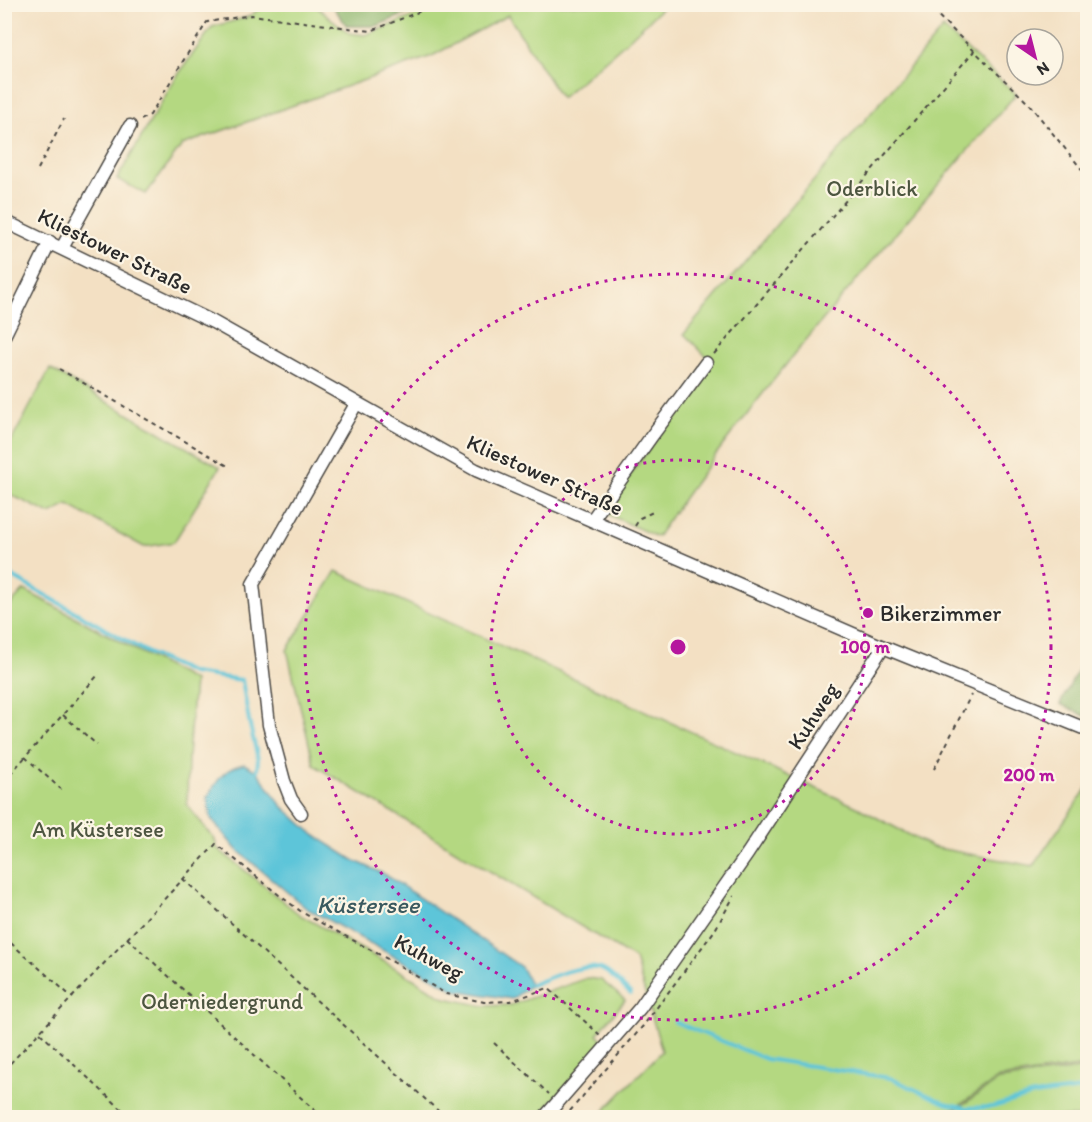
<svg xmlns="http://www.w3.org/2000/svg" width="1092" height="1122" font-family="Itim,sans-serif">
<style>
.green{fill:#b4d881;stroke:#708256;stroke-width:1.5}
.forest{fill:#8fb86f;stroke:#5d724d;stroke-width:1.5}
.water{fill:#5dc5d9;stroke:#447882;stroke-width:1.5}
.lines{fill:none;stroke-linecap:round;stroke-linejoin:round}
.stream{stroke:#5dc5d9;stroke-width:4}
.minor-casing{stroke:#494642;stroke-width:15}
.path{stroke:#494642;stroke-width:2;stroke-dasharray:4.5 4.5;stroke-linecap:butt}
.minor{stroke:#fff;stroke-width:12}
.ring{fill:none;stroke:#b5179e;stroke-width:3;stroke-dasharray:3 6}
.poi-dot{fill:#b5179e;stroke:#fcf5e5;stroke-width:2}
.labels{text-anchor:middle;dominant-baseline:central;stroke-width:4.5;stroke-linejoin:round;paint-order:stroke}
.park-label{font-size:22px;fill:#4d5640;stroke:#fcf5e5}
.street-label{font-size:22px;fill:#2b2b2b;stroke:#fcf5e5}
.poi-label{font-size:22px;fill:#2b2b2b;stroke:#fcf5e5;text-anchor:start}
.water-label{font-size:24px;font-style:italic;fill:#3a595f;stroke:#fcf5e5}
.centre{fill:#b5179e;stroke:#fcf5e5;stroke-width:3}
.ring-label{font-size:18px;text-anchor:middle;font-weight:bold;fill:#b5179e;stroke:#fcf5e5;stroke-width:4.5;stroke-linejoin:round;paint-order:stroke}
</style>
<rect width="100%" height="100%" fill="#fcf5e5"/>
<filter id="ink" filterUnits="userSpaceOnUse"><feTurbulence type="fractalNoise" baseFrequency=".0167" numOctaves="2"/><feDisplacementMap in="SourceGraphic" scale="12" xChannelSelector="R" yChannelSelector="G"/><feConvolveMatrix kernelMatrix="1 2 1 2 8 2 1 2 1" color-interpolation-filters="sRGB"/></filter>
<filter id="wash" filterUnits="userSpaceOnUse"><feTurbulence type="fractalNoise" baseFrequency=".008" numOctaves="4" result="noise"/><feDisplacementMap in="SourceGraphic" scale="24" xChannelSelector="R" yChannelSelector="G"/><feGaussianBlur stdDeviation="1.35" result="paint"/><feColorMatrix in="noise" values="0 0 0 0 0 0 0 0 0 0 0 0 0 0 0 0 0 1.4 0 .05"/><feComposite in="paint" operator="in"/></filter>
<g filter="url(#wash)">
<rect width="100%" height="100%" fill="#f3e0c3"/>
<!-- green -->
<g class="green">
<polygon points="266,5 314,5 349,33 365,35 443,5 665,5 626,42 561,98 508,15 432,56 182,145 146,194 117,179 175,79 212,27 248,17"/>
<path d="M943 28 1016 94C893 239 763 380 657 537L603 512 712 362 684 334Z"/>
<polygon points="50,369 220,467 174,542 144,547 68,505 50,514 5,492 5,453"/>
<polygon points="336,571 855,806 932,847 1033,866 1087,788 1087,1070 1078,1067 999,1078 942,1117 598,1117 662,1051 635,959 314,765 287,650"/>
<polygon points="24,590 194,681 188,757 187,805 215,840 217,848 300,915 392,966 445,998 484,1006 511,1005 587,978 601,980 625,1000 597,1034 605,1042 538,1117 5,1118 4,612"/>
<polygon points="1079,1069 1087,1073 1087,1117 945,1117 999,1080"/>
</g>
<!-- forest -->
<g class="forest">
<polygon points="332,5 428,5 376,26 347,26"/>
<polygon points="1087,653 1088,717 1087,717 1060,704"/>
</g>
<!-- water -->
<path class="water" d="M244 764 257 771 281 805 314 835 353 860 386 875 521 967 531 985 512 999 455 990 306 908 236 849 211 819 207 798C218 780 222 769 244 764Z"/>
<g class="lines">
<!-- stream -->
<g class="stream">
<polyline points="4,572 148,653 192,673 242,680 249,721 258,759 257,771"/>
<path d="M531 985C549 978 586 960 605 971 615 977 623 987 631 994"/>
<polyline points="675,1022 766,1059 890,1078 945,1103 967,1108 992,1107 1034,1095 1083,1089 1088,1090"/>
</g>
</g>
</g>
<g filter="url(#ink)">
<g class="lines">
<!-- minor casing -->
<g class="minor-casing">
<g id="minor">
<polyline points="4,221 213,322 476,470 883,647 1088,730"/>
<polyline points="62,248 130,126"/>
<polyline points="4,336 50,242"/>
<polyline points="592,520 651,437 706,363"/>
<polyline points="301,813 291,799 284,781 269,725 253,584 356,404"/>
<polyline points="544,1118 640,1008 748,853 883,647"/>
</g>
</g>
<!-- path -->
<g class="path">
<polyline points="926,4 1029,104 1088,177"/>
<polyline points="141,120 150,115 207,22 252,15 371,31 438,4"/>
<polyline points="38,169 64,119"/>
<polyline points="714,354 974,51"/>
<polyline points="59,369 228,466"/>
<polyline points="635,526 640,518 655,511"/>
<polyline points="63,715 97,745"/>
<polyline points="25,757 61,789"/>
<polyline points="934,769 971,695"/>
<polyline points="4,781 98,675"/>
<polyline points="183,879 446,1118"/>
<polyline points="4,937 73,998"/>
<polyline points="127,938 323,1118"/>
<polyline points="40,1033 131,1118"/>
<polyline points="494,1043 549,1094"/>
<polyline points="4,1070 216,844 279,895 303,913 393,962 446,994 484,1002 511,1001 548,988 601,1036"/>
<polyline points="564,1118 643,1026 715,930 734,896"/>
</g>
<!-- minor -->
<use href="#minor" class="minor"/>
</g>
</g>
<!-- distance rings -->
<g class="ring">
<circle cx="678" cy="647" r="187"/>
<circle cx="678" cy="647" r="373"/>
</g>
<!-- markers -->
<circle class="poi-dot" cx="868" cy="613" r="6"/>
<g class="labels">
<!-- park labels -->
<g class="park-label">
<text x="872" y="188">Oderblick</text>
<text x="98" y="829">Am Küstersee</text>
<text x="222" y="1001">Oderniedergrund</text>
</g>
<!-- street labels -->
<g class="street-label">
<text transform="translate(115 251) rotate(26)">Kliestower Straße</text>
<text transform="translate(545 475) rotate(24)">Kliestower Straße</text>
<text transform="translate(813 716) rotate(-57)">Kuhweg</text>
<text transform="translate(429 957) rotate(28)">Kuhweg</text>
</g>
<!-- poi labels -->
<g class="poi-label">
<text x="880" y="613">Bikerzimmer</text>
</g>
<!-- water labels -->
<g class="water-label">
<text x="368" y="904">Küstersee</text>
</g>
</g>
<circle cx="678" cy="647" r="9" class="centre"/>
<g class="ring-label">
<text x="865" y="653">100 m</text>
<text x="1029" y="781">200 m</text>
</g>
<!-- margin -->
<rect width="1092" height="1122" fill="none" stroke="#fcf5e5" stroke-width="24"/>
<!-- north arrow -->
<g transform="translate(1035 57) rotate(145)"><circle r="28" fill="#fcf5e5" stroke="#a8a49b" stroke-width="1.5"/>
<path d="M0-4.5L10 22L0 15L-10 22Z" fill="#b5179e"/>
<text y="-9" font-size="16" font-weight="bold" text-anchor="middle" fill="#2b2b2b">N</text>
</g>
</svg>
